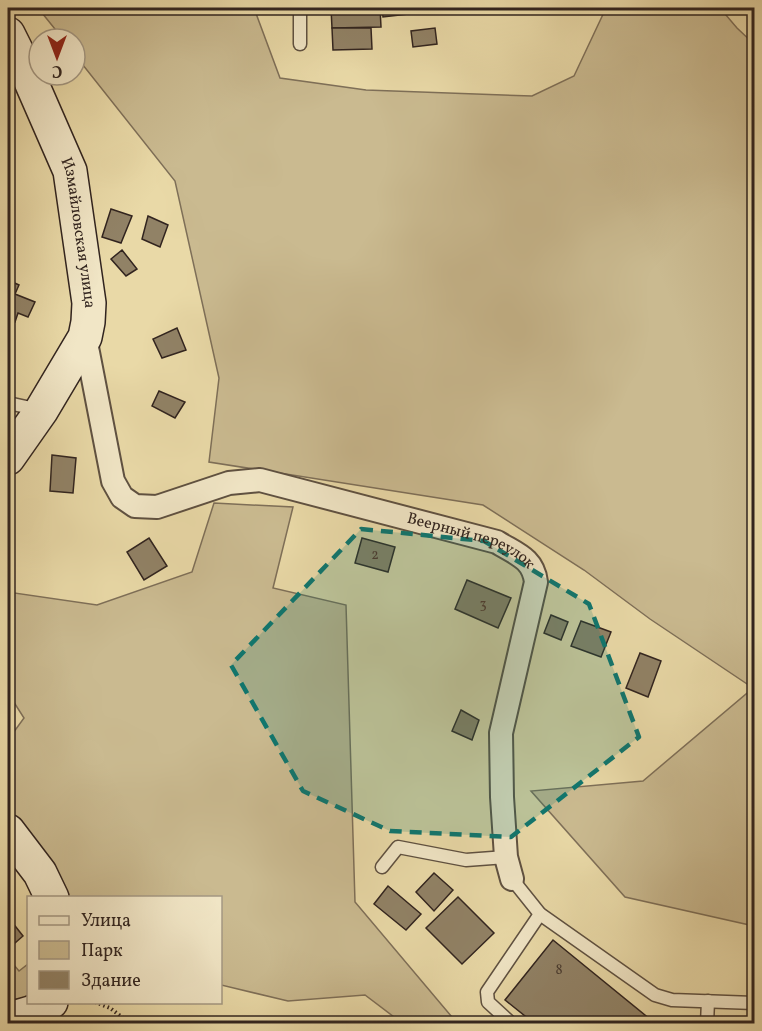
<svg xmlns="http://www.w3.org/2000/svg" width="762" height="1031" font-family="Vollkorn,serif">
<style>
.green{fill:#caba90;stroke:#7e6f58;stroke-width:1.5}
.building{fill:#918266;stroke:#31241f;stroke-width:1.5}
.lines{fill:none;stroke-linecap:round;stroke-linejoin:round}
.lane-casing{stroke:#5f5141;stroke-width:15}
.street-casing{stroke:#5f5141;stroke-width:26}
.secondary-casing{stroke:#31241f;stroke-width:36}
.path{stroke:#31241f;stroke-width:4;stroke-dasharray:1.5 3;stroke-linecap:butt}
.lane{stroke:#f1e6c6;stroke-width:12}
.street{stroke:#f1e6c6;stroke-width:22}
.secondary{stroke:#f1e6c6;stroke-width:33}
.marked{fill:#0f766e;fill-opacity:0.2;stroke:#0f766e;stroke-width:4.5;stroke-dasharray:12 8;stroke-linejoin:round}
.labels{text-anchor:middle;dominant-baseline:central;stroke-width:4.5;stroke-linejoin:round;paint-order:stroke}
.number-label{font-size:14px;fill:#493c31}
.street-label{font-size:16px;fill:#31241f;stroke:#f1e6c6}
</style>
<rect width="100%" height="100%" fill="#e9d9a7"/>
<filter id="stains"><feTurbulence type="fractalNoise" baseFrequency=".00333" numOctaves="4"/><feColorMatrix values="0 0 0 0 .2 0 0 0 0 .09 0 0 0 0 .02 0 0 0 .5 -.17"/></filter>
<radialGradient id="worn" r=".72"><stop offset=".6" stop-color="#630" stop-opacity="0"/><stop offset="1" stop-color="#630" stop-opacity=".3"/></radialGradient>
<!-- green -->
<g class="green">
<polygon points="38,8 254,8 280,78 366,90 532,96 574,76 606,8 720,8 737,28 754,44 754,926 625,897 531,791 643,781 753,688 650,619 584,570 483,505 209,462 219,378 175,181 75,55 75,39 63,39"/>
<polygon points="214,503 293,507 273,588 346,605 355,902 457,1023 402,1023 365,995 288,1001 221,985 220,898 68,897 8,813 8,740 24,718 8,693 8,592 97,605 192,572"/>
<polygon points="8,958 19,971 28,964 28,1002 59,1013 62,1023 8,1023"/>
</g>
<!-- building -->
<g class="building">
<polygon points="331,8 380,8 381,27 332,28"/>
<polygon points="382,8 408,8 408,14 383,17"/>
<polygon points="332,28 371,28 372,49 333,50"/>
<polygon points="435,28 437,44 413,47 411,31"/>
<polygon points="111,209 132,216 121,243 102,237"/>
<polygon points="148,216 168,225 160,247 142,239"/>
<polygon points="122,250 137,269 126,276 111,259"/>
<polygon points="8,280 19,285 15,294 35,302 28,317 18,313 15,322 8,319"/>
<polygon points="177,328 186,350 162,358 153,339"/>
<polygon points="159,391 185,402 175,418 152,406"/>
<polygon points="52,455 76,458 73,493 50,491"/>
<polygon points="149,538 167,566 144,580 127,552"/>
<polygon points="362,538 395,547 388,572 355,563"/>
<polygon points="467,580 511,598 498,628 455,609"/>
<polygon points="551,615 568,622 561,640 544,633"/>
<polygon points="581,621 611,632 601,657 571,646"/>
<polygon points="640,653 661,661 648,697 626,688"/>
<polygon points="461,710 479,720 472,740 452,731"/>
<polygon points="434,873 453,890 434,911 416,892"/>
<polygon points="388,886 421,914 406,930 374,904"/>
<polygon points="458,897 494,933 462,964 426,928"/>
<polygon points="8,917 23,936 8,949"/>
<polygon points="553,940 656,1024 535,1024 505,1000"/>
</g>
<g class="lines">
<!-- lane casing -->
<g class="lane-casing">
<g id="lane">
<polyline points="300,8 300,44"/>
<polyline points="8,403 40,410"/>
<polyline points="382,867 398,847 466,860 506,857"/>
<polyline points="512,879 540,914 655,995 672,1000 754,1003"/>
<polyline points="512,1024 488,1002 487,992 540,914"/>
<polyline points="707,1024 708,1001"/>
</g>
</g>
<!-- street casing -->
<g class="street-casing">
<g id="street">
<path id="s1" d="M85 337 113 481 122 497 135 506 157 507 229 483 260 480 497 542C516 554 533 558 536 582L501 733 502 797 506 857 512 879"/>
</g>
</g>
<!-- secondary casing -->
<g class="secondary-casing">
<g id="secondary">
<path id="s2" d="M8 34 25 68 70 171 89 303 88 322 85 337 41 411 8 458"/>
<polyline points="8,831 40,873 52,898"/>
<path d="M8 1018C24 1016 38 1012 51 1002"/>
</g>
</g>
<!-- path -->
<polyline class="path" points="95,1002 110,1008 131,1024"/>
<!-- lane -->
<use href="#lane" class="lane"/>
<!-- street -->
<use href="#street" class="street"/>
<!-- secondary -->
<use href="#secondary" class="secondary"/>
</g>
<!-- marked area -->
<path class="marked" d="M361 529 484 541 589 604 639 737 511 837 390 831 303 791 231 665Z"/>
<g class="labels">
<!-- number labels -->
<g class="number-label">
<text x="375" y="555">2</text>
<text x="483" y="604">3</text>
<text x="559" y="970">8</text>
</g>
<!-- street labels -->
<g class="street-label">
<text stroke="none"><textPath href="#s2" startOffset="213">Измайловская улица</textPath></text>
<text stroke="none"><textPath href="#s1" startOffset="530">Веерный переулок</textPath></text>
</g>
</g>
<!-- margin -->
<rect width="762" height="1031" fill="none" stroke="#e9d9a7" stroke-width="30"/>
<rect x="9" y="9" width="744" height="1013" fill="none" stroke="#31241f" stroke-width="3"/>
<rect x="15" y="15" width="732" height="1001" fill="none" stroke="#31241f" stroke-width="1.5"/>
<!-- legend -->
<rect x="27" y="896" width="195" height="108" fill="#f1e6c6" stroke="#a49883" stroke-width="1.5"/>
<rect x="39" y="916" width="30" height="9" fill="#f1e6c6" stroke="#a49883" stroke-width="1.5"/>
<text x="81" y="926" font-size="18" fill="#31241f">Улица</text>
<rect x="39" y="941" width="30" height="18" fill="#caba90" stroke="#a49883" stroke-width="1.5"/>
<text x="81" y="956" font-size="18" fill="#31241f">Парк</text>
<rect x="39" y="971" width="30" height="18" fill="#918266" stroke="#a49883" stroke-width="1.5"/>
<text x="81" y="986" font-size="18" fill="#31241f">Здание</text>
<!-- north arrow -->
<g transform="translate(57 57) rotate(180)"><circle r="28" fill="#f1e6c6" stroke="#a49883" stroke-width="1.5"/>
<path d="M0-4.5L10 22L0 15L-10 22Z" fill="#8f2418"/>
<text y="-9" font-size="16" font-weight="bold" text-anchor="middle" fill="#31241f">С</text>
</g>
<rect width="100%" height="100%" filter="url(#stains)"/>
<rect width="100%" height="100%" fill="url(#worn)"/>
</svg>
